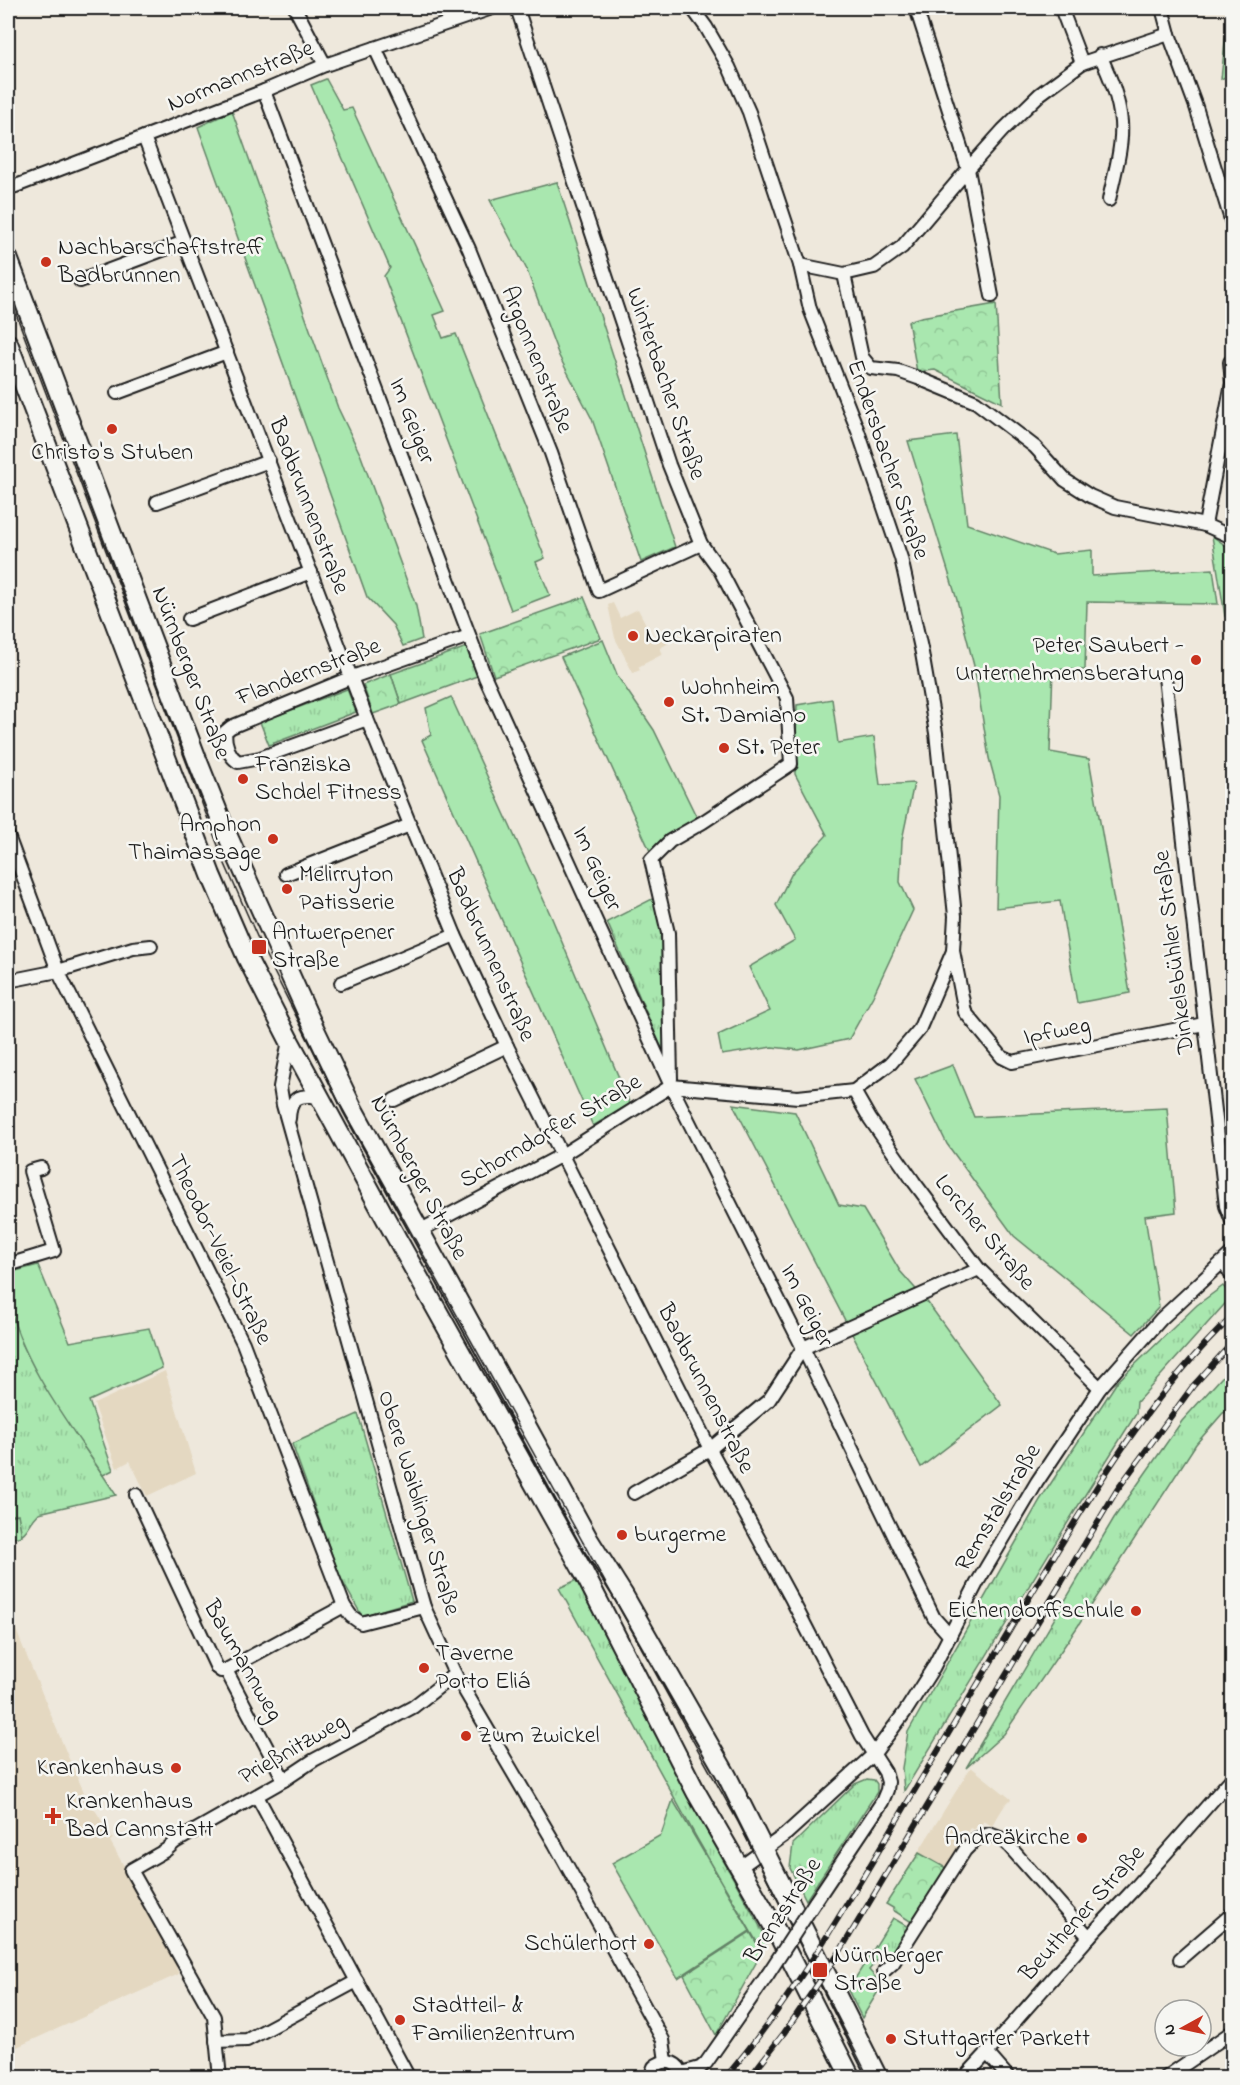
<svg xmlns="http://www.w3.org/2000/svg" width="1240" height="2085" font-family="'Indie Flower',sans-serif">
<style>
.built{fill:#e4d8c1}
.grass{fill:url(#grass-tufts);stroke:#628266;stroke-width:1.5}
.forest{fill:url(#forest-crowns);stroke:#628266;stroke-width:1.5}
.garden{fill:#a9e7af;stroke:#628266;stroke-width:1.5}
.lines{fill:none;stroke-linecap:round;stroke-linejoin:round}
.street-casing{stroke:#1c1c1c;stroke-width:16}
.secondary-casing{stroke:#1c1c1c;stroke-width:22}
.street{stroke:#f6f6f2;stroke-width:12}
.secondary{stroke:#f6f6f2;stroke-width:18}
.tram{stroke:#1c1c1c;stroke-width:1.5}
.rail-casing{stroke:#1c1c1c;stroke-width:6}
.rail{stroke:#f6f6f2;stroke-width:4;stroke-dasharray:11;stroke-linecap:butt}
.street-bridge-casing{stroke:#1c1c1c;stroke-width:16;stroke-linecap:butt}
.street-bridge{stroke:#f6f6f2;stroke-width:12}
.poi-dot{fill:#c8321e;stroke:#f6f6f2;stroke-width:2}
.labels{text-anchor:middle;dominant-baseline:central;stroke-width:5;stroke-linejoin:round;paint-order:stroke}
.street-label{font-size:24px;fill:#1c1c1c;stroke:#f6f6f2}
.poi-label{font-size:24px;fill:#1c1c1c;stroke:#f6f6f2;text-anchor:start}
</style>
<defs>
<pattern id="grass-tufts" width="24" height="20" patternUnits="userSpaceOnUse" patternTransform="scale(1.5)"><rect width="24" height="20" fill="#a9e7af"/><path d="M3 7l-1-3M5 7V3M7 7l1-3M15 17l-1-3M17 17v-4M19 17l1-3" fill="none" stroke="#91c696"/></pattern>
<pattern id="forest-crowns" width="20" height="18" patternUnits="userSpaceOnUse" patternTransform="scale(1.5)"><rect width="20" height="18" fill="#a9e7af"/><path d="M2 6a3 3 0 1 1 6 0M12 15a3 3 0 1 1 6 0" fill="none" stroke="#91c696"/></pattern>
</defs>
<rect width="100%" height="100%" fill="#eee8dc"/>
<filter id="ink" filterUnits="userSpaceOnUse"><feTurbulence type="fractalNoise" baseFrequency=".0167" numOctaves="2"/><feDisplacementMap in="SourceGraphic" scale="12" xChannelSelector="R" yChannelSelector="G"/><feConvolveMatrix kernelMatrix="1 2 1 2 8 2 1 2 1" color-interpolation-filters="sRGB"/></filter>
<g filter="url(#ink)">
<!-- built -->
<g class="built">
<polygon points="613,603 620,618 638,609 653,638 664,633 669,643 660,648 663,654 638,667 640,670 633,673 615,638 608,605"/>
<polygon points="165,1371 196,1473 147,1496 130,1461 117,1468 94,1404"/>
<polygon points="8,1615 14,1625 69,1759 84,1792 113,1839 110,1841 179,1965 176,1967 179,1974 8,2051"/>
<polygon points="971,1767 1011,1799 1005,1805 992,1826 984,1821 981,1825 978,1824 974,1830 970,1828 946,1868 893,1910 893,1908 886,1904"/>
</g>
<!-- grass -->
<g class="grass">
<polygon points="1212,536 1232,550 1232,616 1225,616"/>
<polygon points="467,647 477,676 401,704 391,674"/>
<polygon points="347,689 356,712 269,745 260,722"/>
<polygon points="654,898 663,936 667,1060 607,922"/>
<polygon points="1223,1286 1232,1296 1137,1402 1136,1414 1073,1514 904,1791 902,1768 908,1732 1040,1500 1117,1382 1197,1305"/>
<path d="M8 1299 23 1345 47 1390 116 1495 39 1513C24 1528 31 1534 8 1539Z"/>
<polygon points="1232,1366 1232,1411 1223,1413 1196,1444 1078,1626 1004,1734 966,1768 1114,1518 1182,1421"/>
<polygon points="358,1414 412,1601 362,1616 340,1577 292,1444"/>
<polygon points="581,1578 683,1788 768,1941 762,1951 696,1837 559,1588"/>
<polygon points="867,1779 874,1780 877,1784 877,1792 806,1900 790,1868 793,1844 855,1784"/>
<polygon points="893,1918 910,1928 894,1953 877,1960 869,1970 882,1985 862,2018 848,1990"/>
</g>
<!-- forest -->
<g class="forest">
<polygon points="996,304 1002,403 935,370 917,372 908,321 921,317"/>
<polygon points="584,597 601,638 494,676 480,634"/>
<polygon points="391,674 401,704 373,714 363,685"/>
<polygon points="919,1853 946,1868 913,1923 893,1910 893,1908 886,1904"/>
<polygon points="750,1932 762,1952 716,2035 684,1975"/>
</g>
<!-- garden -->
<g class="garden">
<polygon points="1231,8 1232,8 1232,74 1221,79 1227,23"/>
<polygon points="326,79 343,110 352,108 445,311 434,315 443,338 456,334 545,558 536,562 550,595 511,610 384,276 390,268 311,85"/>
<polygon points="232,111 338,408 361,456 416,606 422,639 403,646 393,625 367,597 198,127"/>
<polygon points="557,182 675,547 641,562 592,419 559,356 526,268 490,200"/>
<polygon points="956,435 967,524 1054,554 1092,550 1092,576 1213,569 1218,604 1087,602 1085,670 1053,669 1050,752 1089,759 1130,993 1077,1003 1060,901 996,908 999,795 989,758 974,666 957,600 908,441"/>
<polygon points="603,640 618,677 654,730 698,820 651,853 561,657"/>
<polygon points="451,697 551,916 630,1104 593,1126 422,740 431,735 426,708"/>
<polygon points="832,699 838,743 874,737 880,785 914,783 902,840 900,882 913,910 873,996 849,1039 799,1050 772,1047 722,1055 718,1035 770,1011 749,967 795,940 776,905 792,873 827,835 795,774 797,705"/>
<polygon points="953,1065 974,1117 1167,1108 1176,1212 1145,1216 1159,1307 1134,1334 1014,1236 947,1144 915,1079"/>
<polygon points="733,1104 795,1112 839,1205 863,1209 900,1271 928,1303 1002,1405 921,1467"/>
<path d="M38 1265 70 1342 149 1328 162 1368 89 1401 113 1470 103 1475C67 1421 23 1365 8 1301 6 1292 7 1282 8 1273Z"/>
<polygon points="18,1514 22,1536 8,1539 8,1516"/>
<polygon points="673,1800 750,1931 678,1978 612,1863 661,1835"/>
</g>
<g class="lines">
<!-- street casing -->
<g class="street-casing">
<g id="street">
<polyline points="295,8 325,65"/>
<polyline points="517,8 669,465 701,544 720,570 787,698 791,764 703,822 670,841 651,860 668,933 671,1079"/>
<polyline points="692,8 706,27 729,67 749,112 800,265 810,309 858,431 901,558 922,653 936,733 955,916 953,951 965,1012 1002,1057 1012,1062 1204,1024"/>
<polyline points="916,8 968,169 992,296"/>
<polyline points="1061,8 1082,63"/>
<polyline points="1162,8 1169,34 1196,107 1232,223"/>
<polyline points="375,48 469,249 551,453 599,591 701,544"/>
<path d="M1100 55C1110 77 1119 98 1121 122 1123 147 1114 175 1109 200"/>
<polyline points="264,91 485,677 671,1086 803,1348 934,1618 950,1636"/>
<polyline points="144,137 367,719 455,935 507,1046 710,1449 792,1600 862,1736 885,1772 888,1782 887,1790 882,1802 815,1902"/>
<polyline points="8,189 264,91 325,65 492,8"/>
<polyline points="800,265 844,274 874,267 902,247 968,169 1003,130 1040,94 1082,63 1169,34"/>
<polyline points="844,274 862,357 871,368 898,371 918,378 976,402 1035,447 1065,480 1090,496 1115,507 1205,525 1232,537"/>
<polyline points="80,281 184,242"/>
<polyline points="117,393 227,352"/>
<polyline points="157,502 269,461"/>
<polyline points="1205,525 1232,383 1230,362"/>
<polyline points="189,619 311,572"/>
<polyline points="1165,677 1226,1206 1232,1221"/>
<path d="M367 719 260 758 238 762C228 755 225 744 225 732L231 727 352 677 469 636"/>
<polyline points="8,836 58,971 243,1343 344,1606 351,1616 361,1623 424,1607"/>
<polyline points="286,874 410,825"/>
<polyline points="8,981 58,971 133,948 151,946"/>
<polyline points="341,983 455,935"/>
<polyline points="289,1040 280,1087 283,1105 424,1607 455,1674 555,1844 663,2040 666,2061"/>
<polyline points="671,1086 798,1097 854,1091 891,1063 919,1030 953,951"/>
<polyline points="854,1091 870,1119 914,1182 979,1269 1100,1388"/>
<polyline points="394,1100 507,1046"/>
<path d="M289 1119C290 1097 299 1094 320 1097"/>
<polyline points="419,1231 562,1155 671,1086"/>
<polyline points="1223,1262 1232,1276"/>
<polyline points="8,1265 54,1251 30,1171 41,1168"/>
<polyline points="634,1493 710,1449 769,1400 803,1348 979,1269"/>
<polyline points="136,1495 217,1668 221,1671 226,1670 284,1780"/>
<polyline points="226,1670 344,1606"/>
<polyline points="257,1796 409,2078"/>
<polyline points="739,1868 786,1834 873,1755 905,1712 933,1668 977,1583 1037,1482 1100,1388 1161,1319 1232,1253"/>
<polyline points="1180,1959 1232,1914"/>
<polyline points="884,1971 893,1963 965,1850 976,1839 989,1834 1000,1838 1009,1846 1089,1937"/>
<polyline points="216,2041 247,2040 357,1981"/>
<polyline points="987,2053 1009,2078"/>
<polyline points="682,2073 700,2068 706,2063 768,1974"/>
<polyline points="220,2078 214,2017 131,1870 166,1850 175,1842 284,1780 314,1760 413,1707 455,1674"/>
<path d="M650 2078 654 2067C666 2057 680 2062 683 2078"/>
<polyline points="964,2078 987,2053 1089,1937 1136,1887 1232,1778"/>
<polyline points="1165,2078 1232,2032"/>
</g>
</g>
<!-- secondary casing -->
<g class="secondary-casing">
<g id="secondary">
<polyline points="8,258 198,762 226,832 308,1015 352,1107 589,1540 623,1594 727,1776 878,2078"/>
<polyline points="8,343 211,875 247,958 289,1040 386,1219 584,1573 696,1792 778,1934 851,2078"/>
</g>
</g>
<!-- street -->
<use href="#street" class="street"/>
<!-- secondary -->
<use href="#secondary" class="secondary"/>
<!-- tram -->
<polyline class="tram" points="8,293 225,864 263,950 341,1106 738,1822 869,2078"/>
<!-- rail casing -->
<g class="rail-casing">
<g id="rail">
<path d="M725 2078C791 2000 842 1913 894 1825 943 1742 993 1659 1042 1576 1097 1484 1154 1391 1232 1317"/>
<polyline points="749,2078 784,2033 839,1953 1117,1490 1193,1386 1232,1343"/>
</g>
</g>
<!-- rail -->
<use href="#rail" class="rail"/>
<!-- street-bridge casing -->
<g class="street-bridge-casing">
<polyline id="street-bridge" points="768,1974 815,1902"/>
</g>
<!-- street-bridge -->
<use href="#street-bridge" class="street-bridge"/>
</g>
</g>
<!-- markers -->
<g class="poi-dot">
<circle cx="46" cy="262" r="6"/>
<circle cx="112" cy="429" r="6"/>
<circle cx="633" cy="636" r="6"/>
<circle cx="1196" cy="660" r="6"/>
<circle cx="669" cy="702" r="6"/>
<circle cx="724" cy="748" r="6"/>
<circle cx="243" cy="779" r="6"/>
<circle cx="273" cy="839" r="6"/>
<circle cx="287" cy="889" r="6"/>
<rect x="251" y="939" width="16" height="16" rx="3"/>
<circle cx="622" cy="1535" r="6"/>
<circle cx="1136" cy="1611" r="6"/>
<circle cx="424" cy="1668" r="6"/>
<circle cx="466" cy="1736" r="6"/>
<circle cx="176" cy="1768" r="6"/>
<path d="M50 1807h6v6h6v6h-6v6h-6v-6h-6v-6h6z"/>
<circle cx="1082" cy="1838" r="6"/>
<circle cx="649" cy="1944" r="6"/>
<rect x="812" y="1962" width="16" height="16" rx="3"/>
<circle cx="400" cy="2020" r="6"/>
<circle cx="891" cy="2039" r="6"/>
</g>
<g class="labels">
<!-- street labels -->
<g class="street-label">
<text transform="translate(241 77) rotate(-22)">Normannstraße</text>
<text transform="translate(536 360) rotate(68)">Argonnenstraße</text>
<text transform="translate(665 384) rotate(71)">Winterbacher Straße</text>
<text transform="translate(411 421) rotate(69)">Im Geiger</text>
<text transform="translate(887 460) rotate(71)">Endersbacher Straße</text>
<text transform="translate(308 506) rotate(69)">Badbrunnenstraße</text>
<text transform="translate(190 673) rotate(69)">Nürnberger Straße</text>
<text transform="translate(309 673) rotate(-21)">Flandernstraße</text>
<text transform="translate(596 869) rotate(66)">Im Geiger</text>
<text transform="translate(1175 952) rotate(-97)">Dinkelsbühler Straße</text>
<text transform="translate(490 955) rotate(66)">Badbrunnenstraße</text>
<text transform="translate(1057 1032) rotate(-11)">Ipfweg</text>
<text transform="translate(551 1132) rotate(-30)">Schorndorfer Straße</text>
<text transform="translate(418 1178) rotate(62)">Nürnberger Straße</text>
<text transform="translate(984 1233) rotate(50)">Lorcher Straße</text>
<text transform="translate(219 1250) rotate(64)">Theodor-Veiel-Straße</text>
<text transform="translate(806 1306) rotate(63)">Im Geiger</text>
<text transform="translate(705 1389) rotate(63)">Badbrunnenstraße</text>
<text transform="translate(418 1503) rotate(73)">Obere Waiblinger Straße</text>
<text transform="translate(999 1508) rotate(-59)">Remstalstraße</text>
<text transform="translate(242 1661) rotate(60)">Baumannweg</text>
<text transform="translate(293 1750) rotate(-30)">Prießnitzweg</text>
<text transform="translate(784 1911) rotate(-57)">Brenzstraße</text>
<text transform="translate(1083 1914) rotate(-48)">Beuthener Straße</text>
</g>
<!-- poi labels -->
<g class="poi-label">
<text x="58" y="248">Nachbarschaftstreff<tspan x="58" dy="28">Badbrunnen</tspan></text>
<text x="112" y="453" text-anchor="middle">Christo's Stuben</text>
<text x="645" y="636">Neckarpiraten</text>
<text x="1184" y="646" text-anchor="end">Peter Saubert -<tspan x="1184" dy="28">Unternehmensberatung</tspan></text>
<text x="681" y="688">Wohnheim<tspan x="681" dy="28">St. Damiano</tspan></text>
<text x="736" y="748">St. Peter</text>
<text x="255" y="765">Franziska<tspan x="255" dy="28">Schdel Fitness</tspan></text>
<text x="261" y="825" text-anchor="end">Amphon<tspan x="261" dy="28">Thaimassage</tspan></text>
<text x="299" y="875">Melirryton<tspan x="299" dy="28">Patisserie</tspan></text>
<text x="272" y="933">Antwerpener<tspan x="272" dy="28">Straße</tspan></text>
<text x="634" y="1535">burgerme</text>
<text x="1124" y="1611" text-anchor="end">Eichendorffschule</text>
<text x="436" y="1654">Taverne<tspan x="436" dy="28">Porto Eliá</tspan></text>
<text x="478" y="1736">Zum Zwickel</text>
<text x="164" y="1768" text-anchor="end">Krankenhaus</text>
<text x="66" y="1802">Krankenhaus<tspan x="66" dy="28">Bad Cannstatt</tspan></text>
<text x="1070" y="1838" text-anchor="end">Andreäkirche</text>
<text x="637" y="1944" text-anchor="end">Schülerhort</text>
<text x="834" y="1956">Nürnberger<tspan x="834" dy="28">Straße</tspan></text>
<text x="412" y="2006">Stadtteil- &amp;<tspan x="412" dy="28">Familienzentrum</tspan></text>
<text x="903" y="2039">Stuttgarter Parkett</text>
</g>
</g>
<!-- margin -->
<rect width="1240" height="2085" fill="none" stroke="#f6f6f2" stroke-width="30"/>
<rect x="15" y="15" width="1210" height="2055" fill="none" stroke="#1c1c1c" stroke-width="2" filter="url(#ink)"/>
<!-- north arrow -->
<g transform="translate(1183 2028) rotate(262)"><circle r="28" fill="#f6f6f2" stroke="#9f9f9c" stroke-width="1.5"/>
<path d="M0-4.5L10 22L0 15L-10 22Z" fill="#c8321e"/>
<text y="-9" font-size="16" font-weight="bold" text-anchor="middle" fill="#1c1c1c">N</text>
</g>
</svg>
